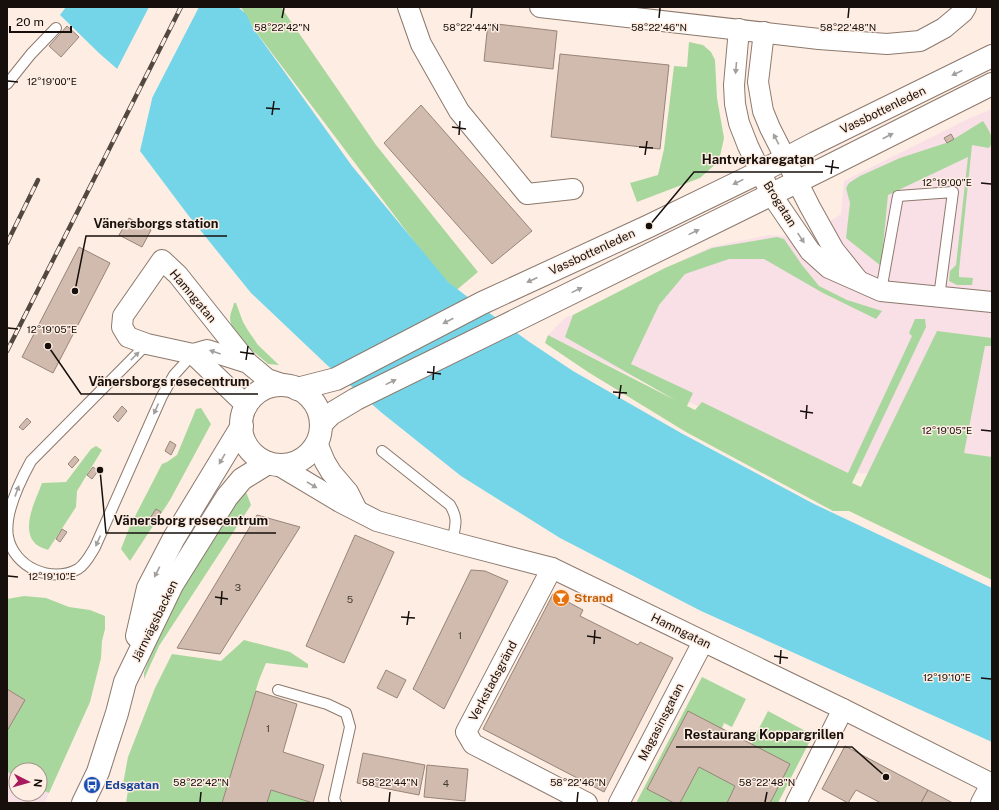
<svg xmlns="http://www.w3.org/2000/svg" width="999" height="810" font-family="'Public Sans',sans-serif">
<style>
.commercial{fill:#f9dfe6}
.green{fill:#a8d79d}
.water{fill:#74d5e9}
.pier{fill:#feede2}
.building{fill:#d0bbae;stroke:#988478}
.lines{fill:none;stroke-linecap:round;stroke-linejoin:round}
.lane-casing{stroke:#8c796d;stroke-width:12}
.street-casing{stroke:#8c796d;stroke-width:22}
.secondary-casing{stroke:#8c796d;stroke-width:24}
.lane{stroke:#fff;stroke-width:10}
.street{stroke:#fff;stroke-width:20}
.secondary{stroke:#fff;stroke-width:22}
.rail-casing{stroke:#514842;stroke-width:4.5}
.rail{stroke:#feede2;stroke-width:3;stroke-dasharray:9;stroke-linecap:butt}
.oneway{fill:#a29f9d}
.ticks{fill:none;stroke:#160f0b;stroke-width:1.5}
.labels{text-anchor:middle;dominant-baseline:central;stroke-width:3;stroke-linejoin:round;paint-order:stroke}
.number-label{font-size:10px;fill:#443a34}
.street-label{font-size:12px;fill:#160f0b;stroke:#feede2}
.food-label{font-size:12px;font-weight:bold;fill:#c56008;stroke:#feede2;text-anchor:start}
.transit-label{font-size:12px;font-weight:bold;fill:#164399;stroke:#feede2;text-anchor:start}
.ticks-label{font-size:10px;text-anchor:middle;fill:#160f0b;stroke:#feede2;stroke-width:3;stroke-linejoin:round;paint-order:stroke}
.leader{fill:none;stroke:#160f0b;stroke-width:1.5}
.callout-dot{fill:#160f0b;stroke:#feede2;stroke-width:1.5}
.callout-label{font-size:13px;text-anchor:middle;font-weight:bold;fill:#160f0b;stroke:#feede2;stroke-width:3;stroke-linejoin:round;paint-order:stroke}
</style>
<rect width="100%" height="100%" fill="#feede2"/>
<!-- commercial -->
<g class="commercial">
<polygon points="992,109 992,476 848,473 635,378 548,335 566,317 573,315 665,268 711,247 769,235 786,236 797,242 841,214 844,181 972,117"/>
<polygon points="7,772 16,776 16,794 40,794 40,789 49,793 44,803 7,803"/>
</g>
<!-- green -->
<g class="green">
<polygon points="241,7 281,7 376,145 478,272 453,293 253,28"/>
<polygon points="689,42 703,45 711,52 715,60 717,98 724,138 719,161 700,178 637,202 630,183 658,175 664,149 674,66 687,67"/>
<path d="M983 121C988 129 996 139 989 148L972 145 959 271V277L973 278 972 285H957L949 281 950 271 956 265 968 157 888 195 881 266 846 238 850 203 846 188 849 183 860 176 900 158 949 142Z"/>
<polygon points="777,237 784,239 802,265 819,286 847,300 882,311 876,319 823,293 764,259 729,259 685,274 659,305 631,364 693,393 687,406 695,410 702,402 848,473 912,336 909,333 915,319 925,319 926,327 852,483 861,487 937,331 992,338 992,346 985,346 964,453 992,457 992,580 849,511 833,511 686,432 588,372 545,343 548,335 675,400 565,337 573,315 665,268 712,248"/>
<path d="M234 303H236L243 322 249 332 258 345 279 365 268 364C256 352 231 338 230 318 230 313 233 308 234 303Z"/>
<polygon points="201,408 211,424 170,500 130,561 121,549 130,526 162,464 167,462 177,455 196,409"/>
<path d="M96 446 102 450 77 491 76 507 48 550C45 549 40 547 37 545 19 530 36 500 42 483L66 482 91 449Z"/>
<polygon points="241,489 246,492 251,505 159,646 144,679 144,673 163,622"/>
<polygon points="24,596 46,598 69,607 90,610 105,616 105,629 102,641 101,658 90,702 49,793 40,789 40,770 16,770 16,776 7,772 7,731 25,700 7,689 7,599"/>
<polygon points="244,640 290,652 308,664 308,668 266,663 259,680 222,803 126,803 128,790 122,789 128,757 155,688 172,654 221,661"/>
<polygon points="702,677 746,699 732,727 724,723 722,728 751,744 768,711 813,735 778,803 636,803"/>
<polygon points="271,790 312,803 267,803"/>
</g>
<!-- water -->
<polygon class="water" points="66,7 238,7 246,14 253,28 352,166 448,282 469,298 528,341 573,371 681,433 814,504 992,588 992,742 701,611 560,538 461,476 382,413 327,365 251,293 188,215 140,151 152,99 100,54 60,15"/>
<!-- pier -->
<polygon class="pier" points="149,7 199,7 150,102 150,100 116,71"/>
<!-- building -->
<g class="building">
<polygon points="488,23 557,31 553,69 484,61"/>
<polygon points="67,26 79,37 61,57 49,46"/>
<polygon points="560,54 669,65 660,149 551,137"/>
<polygon points="421,105 532,231 492,264 384,143"/>
<polygon points="951,134 954,139 947,143 944,138"/>
<polygon points="129,218 151,230 142,247 119,235"/>
<polygon points="79,247 110,263 53,373 22,357"/>
<polygon points="122,406 127,411 118,422 113,417"/>
<polygon points="27,418 31,422 23,430 19,427"/>
<polygon points="170,441 176,445 171,455 165,451"/>
<polygon points="75,456 79,460 72,468 68,464"/>
<polygon points="93,467 98,471 92,479 87,475"/>
<polygon points="156,509 161,512 155,522 150,518"/>
<polygon points="257,515 300,527 220,654 177,648"/>
<polygon points="62,529 67,532 60,542 56,539"/>
<polygon points="355,535 394,552 344,663 306,646"/>
<polygon points="471,570 485,571 508,581 444,709 413,689"/>
<polygon points="553,594 583,610 580,616 638,645 640,642 673,658 604,792 483,729"/>
<polygon points="386,670 406,680 397,698 377,688"/>
<polygon points="7,689 25,700 7,731"/>
<polygon points="256,691 297,704 283,752 324,765 313,803 271,790 267,803 222,803"/>
<polygon points="688,711 790,764 770,803 727,803 735,786 699,767 680,803 674,803 647,789"/>
<polygon points="845,746 928,790 921,803 881,803 856,790 848,803 822,789"/>
<polygon points="363,753 425,765 419,795 357,783"/>
<polygon points="427,765 468,769 465,801 424,797"/>
<polygon points="928,790 953,803 921,803"/>
</g>
<g class="lines">
<!-- lane casing -->
<g class="lane-casing">
<g id="lane">
<polyline points="7,84 31,54 56,28"/>
<polyline points="881,291 898,196 953,192 939,297"/>
<path d="M147 344 31 461C20 481 4 514 8 537 14 567 51 584 78 569 86 564 90 555 95 547L162 396 174 375 193 354"/>
<path d="M382 451 450 505C459 520 455 526 452 542"/>
<polyline points="278,690 327,704 346,713 350,727 334,799 336,803"/>
</g>
</g>
<!-- street casing -->
<g class="street-casing">
<g id="street">
<polyline points="408,7 421,44 459,111 527,194 573,189"/>
<polyline points="540,7 819,39 887,44 920,41 944,28 963,12 966,7"/>
<polyline points="739,29 734,85 735,104 739,123 748,146 771,194 810,251 829,268 881,291 992,302"/>
<polyline points="764,32 758,82 763,111 770,128 810,207 834,250 858,280"/>
<polyline points="193,354 247,406"/>
<polyline points="248,363 178,275 162,260 123,316 122,327 128,337 147,344 193,354 207,350 248,363 267,379 288,386"/>
<polyline points="317,443 325,462 331,472 348,492 357,510"/>
<polyline points="278,465 340,502 377,521 452,542 552,568 843,709 992,784"/>
<polyline points="552,568 466,732 473,744 587,803"/>
<polyline points="619,803 703,642"/>
<polyline points="796,803 843,709"/>
<polyline points="981,803 991,784"/>
</g>
</g>
<!-- secondary casing -->
<g class="secondary-casing">
<g id="secondary">
<circle cx="281" cy="425" r="40"/>
<polyline points="297,389 336,379 482,303 649,226 760,172 815,143 992,56"/>
<polyline points="321,424 331,414 356,399 827,167 992,84"/>
<polyline points="137,636 148,588 174,538 242,426"/>
<polyline points="83,803 98,772 105,750 117,713 125,682 172,585 227,497 242,479 268,463"/>
</g>
</g>
<!-- lane -->
<use href="#lane" class="lane"/>
<!-- street -->
<use href="#street" class="street"/>
<!-- secondary -->
<use href="#secondary" class="secondary"/>
<!-- rail casing -->
<g class="rail-casing">
<g id="rail">
<polyline points="7,243 38,180"/>
<polyline points="7,351 181,7"/>
</g>
</g>
<!-- rail -->
<use href="#rail" class="rail"/>
</g>
<!-- one-way arrows -->
<defs><path id="oneway-solid" d="M-6-.8H1V-3.2L6.5 0L1 3.2V.8H-6Z"/></defs>
<g class="oneway">
<use href="#oneway-solid" transform="translate(736 68) rotate(95)"/>
<use href="#oneway-solid" transform="translate(957 73) rotate(154)"/>
<use href="#oneway-solid" transform="translate(888 136) rotate(-27)"/>
<use href="#oneway-solid" transform="translate(776 139) rotate(-118)"/>
<use href="#oneway-solid" transform="translate(738 182) rotate(154)"/>
<use href="#oneway-solid" transform="translate(694 232) rotate(-26)"/>
<use href="#oneway-solid" transform="translate(801 238) rotate(56)"/>
<use href="#oneway-solid" transform="translate(532 280) rotate(155)"/>
<use href="#oneway-solid" transform="translate(577 290) rotate(-26)"/>
<use href="#oneway-solid" transform="translate(448 321) rotate(153)"/>
<use href="#oneway-solid" transform="translate(215 352) rotate(-161)"/>
<use href="#oneway-solid" transform="translate(135 356) rotate(-45)"/>
<use href="#oneway-solid" transform="translate(391 382) rotate(-26)"/>
<use href="#oneway-solid" transform="translate(156 409) rotate(114)"/>
<use href="#oneway-solid" transform="translate(222 459) rotate(120)"/>
<use href="#oneway-solid" transform="translate(312 485) rotate(31)"/>
<use href="#oneway-solid" transform="translate(17 491) rotate(-70)"/>
<use href="#oneway-solid" transform="translate(98 541) rotate(114)"/>
<use href="#oneway-solid" transform="translate(157 572) rotate(117)"/>
</g>
<!-- ticks -->
<path class="ticks" d="M282 18 284 8M471 18 472 8M659 18 660 8M848 18 849 8M8 81 18 82M266 108 280 109M272 115 274 101M452 127 466 129M459 135 460 121M639 147 653 148M645 155 647 141M825 166 839 168M831 174 833 160M981 183 991 184M8 328 18 329M240 352 254 354M246 360 248 346M427 372 441 374M433 380 434 366M613 392 627 393M619 399 621 385M800 411 813 413M806 419 807 405M981 430 991 431M8 576 18 577M215 597 228 599M221 605 222 591M401 617 415 618M407 625 409 611M587 636 601 638M594 644 595 630M774 656 788 658M780 664 781 650M981 678 991 679M200 802 201 792M389 802 390 792M577 802 578 792M765 802 767 792"/>
<!-- icons -->
<defs>
<g id="bar-disc" transform="scale(0.9)"><circle r="9.5" fill="#e8710a" stroke="#feede2"/><path d="M-6-5H6L.8 .8V4.5H3.5V6h-7V4.5H-.8V.8Z" fill="#fff"/></g>
<g id="bus-disc" transform="scale(0.9)"><circle r="9.5" fill="#1a4fb4" stroke="#feede2"/><path d="M-5-6H5V4H4V6H2V4H-2V6H-4V4H-5ZM-3.5-4V0h7V-4ZM-3.5 1.2v1.5H-2V1.2ZM2 1.2v1.5H3.5V1.2Z" fill="#fff"/></g>
</defs>
<g fill-rule="evenodd">
<use href="#bar-disc" x="561" y="598"/>
<use href="#bus-disc" x="92" y="785"/>
</g>
<g class="labels">
<!-- number labels -->
<g class="number-label">
<text x="238" y="587">3</text>
<text x="350" y="599">5</text>
<text x="460" y="635">1</text>
<text x="268" y="728">1</text>
<text x="446" y="783">4</text>
</g>
<!-- street labels -->
<g class="street-label">
<text transform="translate(883 110) rotate(-26)">Vassbottenleden</text>
<text transform="translate(780 204) rotate(58)">Brogatan</text>
<text transform="translate(592 252) rotate(-25)">Vassbottenleden</text>
<text transform="translate(193 296) rotate(50)">Hamngatan</text>
<text transform="translate(155 621) rotate(-64)">Järnvägsbacken</text>
<text transform="translate(681 631) rotate(26)">Hamngatan</text>
<text transform="translate(493 681) rotate(-62)">Verkstadsgränd</text>
<text transform="translate(661 722) rotate(-63)">Magasinsgatan</text>
</g>
<!-- food labels -->
<g class="food-label">
<text x="574" y="598">Strand</text>
</g>
<!-- transit labels -->
<g class="transit-label">
<text x="105" y="785">Edsgatan</text>
</g>
</g>
<g class="ticks-label">
<text x="282" y="31">58°22'42"N</text>
<text x="471" y="31">58°22'44"N</text>
<text x="659" y="31">58°22'46"N</text>
<text x="848" y="31">58°22'48"N</text>
<text x="52" y="85">12°19'00"E</text>
<text x="947" y="186">12°19'00"E</text>
<text x="52" y="333">12°19'05"E</text>
<text x="947" y="434">12°19'05"E</text>
<text x="52" y="580">12°19'10"E</text>
<text x="947" y="681">12°19'10"E</text>
<text x="201" y="786">58°22'42"N</text>
<text x="390" y="786">58°22'44"N</text>
<text x="578" y="786">58°22'46"N</text>
<text x="767" y="786">58°22'48"N</text>
</g>
<!-- callouts -->
<path class="leader" d="M649 226L694 172H823M75 291L86 236H227M48 346L81 394H258M100 470L106 533H276M886 777L852 747H676"/>
<g class="callout-dot">
<circle cx="649" cy="226" r="4"/>
<circle cx="75" cy="291" r="4"/>
<circle cx="48" cy="346" r="4"/>
<circle cx="100" cy="470" r="4"/>
<circle cx="886" cy="777" r="4"/>
</g>
<g class="callout-label">
<text x="758" y="164">Hantverkaregatan</text>
<text x="156" y="228">Vänersborgs station</text>
<text x="169" y="386">Vänersborgs resecentrum</text>
<text x="191" y="525">Vänersborg resecentrum</text>
<text x="764" y="739">Restaurang Koppargrillen</text>
</g>
<!-- border -->
<rect width="999" height="810" fill="none" stroke="#160f0b" stroke-width="16"/>
<!-- north arrow -->
<g transform="translate(28 782) rotate(96)"><circle r="19" fill="#feede2" stroke="#a1948c"/>
<path d="M0-3L7 15L0 10L-7 15Z" fill="#a71b5e"/>
<text y="-6" font-size="11" font-weight="bold" text-anchor="middle" fill="#160f0b">N</text>
</g>
<!-- scale -->
<path d="M10 26v6h61v-6" fill="none" stroke="#160f0b" stroke-width="2"/>
<text x="16" y="26" font-size="12" fill="#160f0b" stroke="#feede2" stroke-width="3" paint-order="stroke">20 m</text>
</svg>
